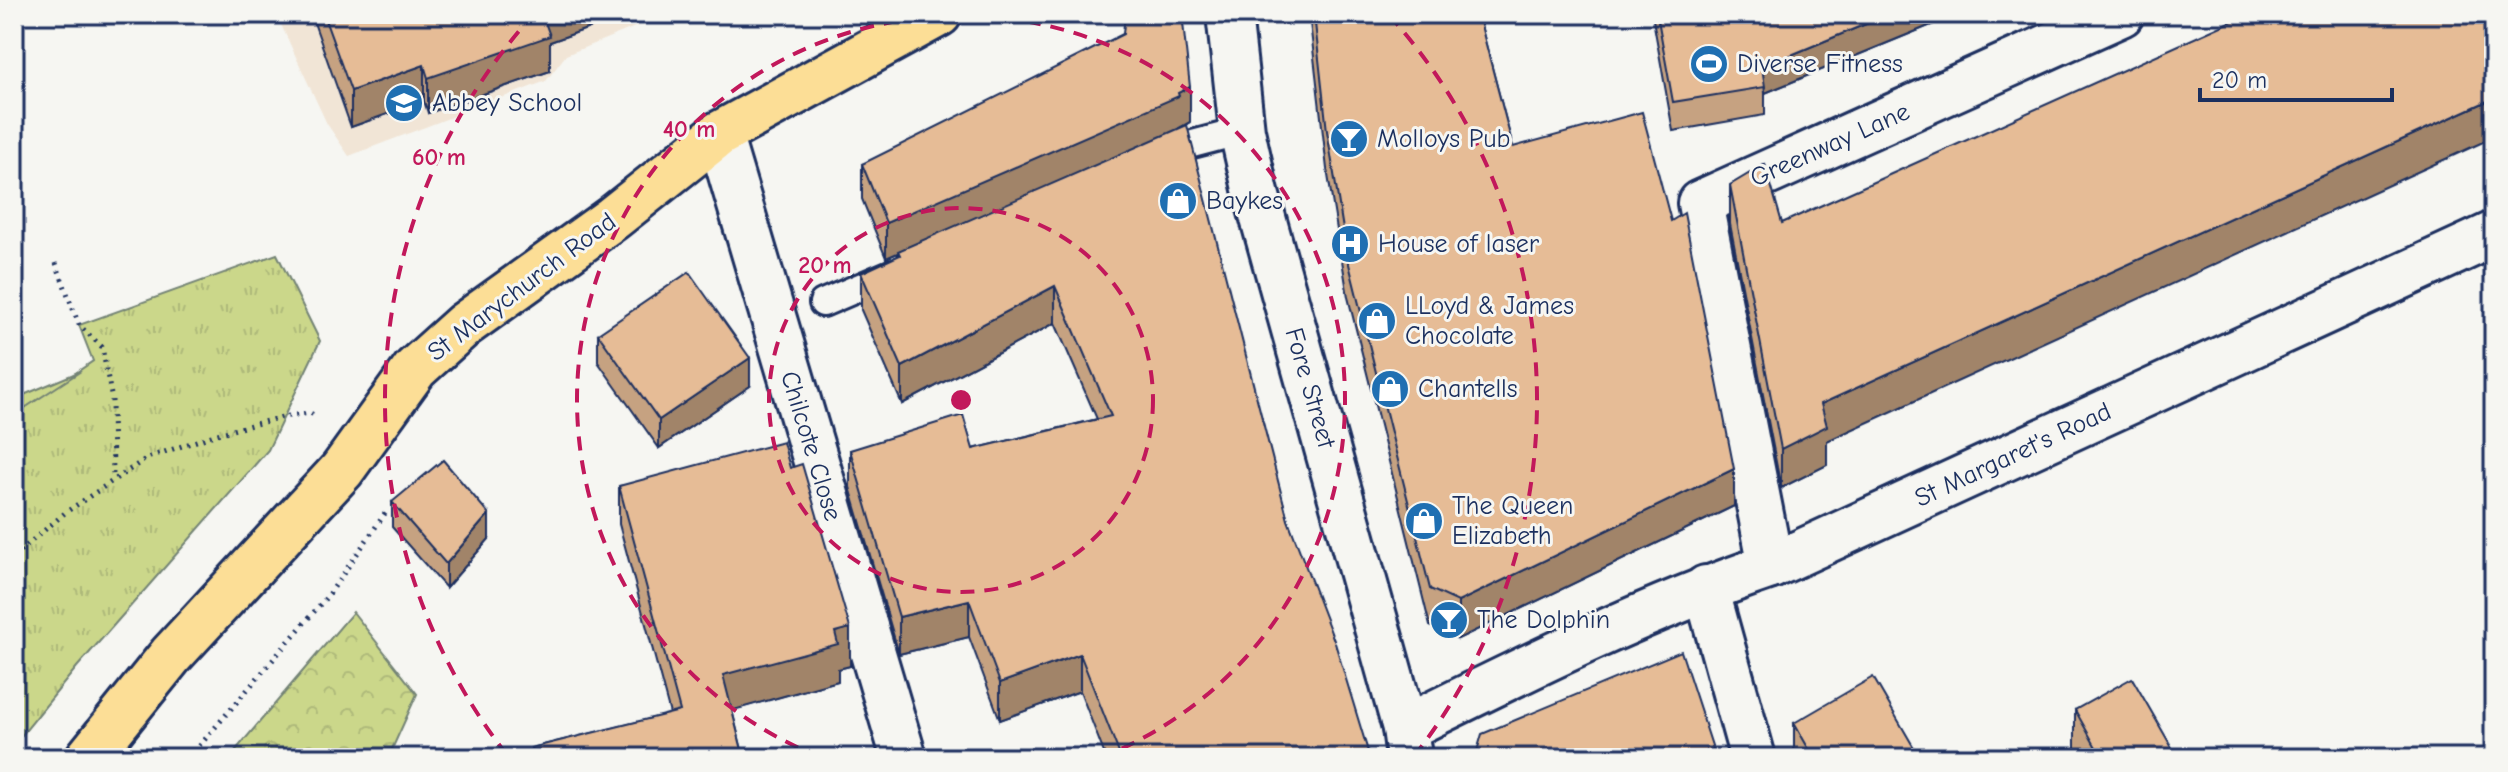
<svg xmlns="http://www.w3.org/2000/svg" width="2508" height="772" font-family="'Comic Neue',sans-serif">
<style>
.built{fill:#f1e5d6}
.grass{fill:url(#grass-tufts);stroke:#738374;stroke-width:2}
.forest{fill:url(#forest-crowns);stroke:#738374;stroke-width:2}
.lines{fill:none;stroke-linecap:round;stroke-linejoin:round}
.lane-casing{stroke:#1b2f5e;stroke-width:32}
.street-casing{stroke:#1b2f5e;stroke-width:50}
.primary-casing{stroke:#1b2f5e;stroke-width:50}
.path{stroke:#1b2f5e;stroke-width:5;stroke-dasharray:2 6;stroke-linecap:butt}
.lane{stroke:#f6f6f2;stroke-width:26}
.street{stroke:#f6f6f2;stroke-width:44}
.primary{stroke:#fcde96;stroke-width:44}
.wall{fill:#c6a281;stroke:#1b2f5e;stroke-width:2}
.shaded-wall{fill:#a18469;stroke:#1b2f5e;stroke-width:2}
.building{fill:#e6bc96;stroke:#1b2f5e;stroke-width:2}
.ring{fill:none;stroke:#c2185b;stroke-width:4;stroke-dasharray:14 10}
.labels{text-anchor:middle;dominant-baseline:central;stroke-width:6;stroke-linejoin:round;paint-order:stroke}
.poi-label{font-size:26px;fill:#1b2f5e;stroke:#f6f6f2;text-anchor:start}
.street-label{font-size:26px;fill:#1b2f5e;stroke:#f6f6f2}
.centre{fill:#c2185b;stroke:#f6f6f2;stroke-width:4}
.ring-label{font-size:24px;text-anchor:middle;font-weight:bold;fill:#c2185b;stroke:#f6f6f2;stroke-width:6;stroke-linejoin:round;paint-order:stroke}
</style>
<defs>
<pattern id="grass-tufts" width="24" height="20" patternUnits="userSpaceOnUse" patternTransform="scale(2)"><rect width="24" height="20" fill="#cbd78a"/><path d="M3 7l-1-3M5 7V3M7 7l1-3M15 17l-1-3M17 17v-4M19 17l1-3" fill="none" stroke="#aeb97a"/></pattern>
<pattern id="forest-crowns" width="20" height="18" patternUnits="userSpaceOnUse" patternTransform="scale(2)"><rect width="20" height="18" fill="#cbd78a"/><path d="M2 6a3 3 0 1 1 6 0M12 15a3 3 0 1 1 6 0" fill="none" stroke="#aeb97a"/></pattern>
</defs>
<rect width="100%" height="100%" fill="#f6f6f2"/>
<filter id="ink" filterUnits="userSpaceOnUse"><feTurbulence type="fractalNoise" baseFrequency=".0125" numOctaves="2"/><feDisplacementMap in="SourceGraphic" scale="16" xChannelSelector="R" yChannelSelector="G"/><feConvolveMatrix kernelMatrix="1 2 1 2 8 2 1 2 1" color-interpolation-filters="sRGB"/></filter>
<g filter="url(#ink)">
<!-- built -->
<polygon class="built" points="81,14 667,14 566,55 546,81 349,156 327,124 277,16 190,20"/>
<!-- grass -->
<polygon class="grass" points="277,254 320,341 268,450 77,667 14,745 14,415 93,361 79,325"/>
<!-- forest -->
<g class="forest">
<polygon points="81,371 14,415 14,399"/>
<polygon points="353,612 417,694 388,758 229,758"/>
</g>
<g class="lines">
<!-- lane casing -->
<g class="lane-casing">
<g id="lane">
<polyline points="1160,156 1181,147 1242,131"/>
<polyline points="823,303 893,273"/>
</g>
</g>
<!-- street casing -->
<g class="street-casing">
<g id="street">
<polyline points="1229,14 1242,131 1256,193 1405,728 1409,757"/>
<polyline points="719,134 904,758"/>
<polyline points="1771,566 1700,203 2121,14"/>
<polyline points="1706,588 1753,758"/>
<path d="M1405 728C1524 669 1644 609 1771 566L2494 234"/>
</g>
</g>
<!-- primary casing -->
<g class="primary-casing">
<polyline id="primary" points="88,758 171,655 342,470 415,369 464,325 613,218 719,134 939,14"/>
</g>
<!-- path -->
<g class="path">
<polyline points="56,263 79,325 102,347 112,400 113,480"/>
<polyline points="14,556 66,512 147,458 217,434 282,417 310,413 314,415"/>
<polyline points="189,758 330,593 386,512 384,510"/>
</g>
<!-- lane -->
<use href="#lane" class="lane"/>
<!-- street -->
<use href="#street" class="street"/>
<!-- primary -->
<use href="#primary" class="primary"/>
</g>
<!-- wall -->
<g class="wall">
<polygon points="311,14 623,14 623,16 550,42 550,71 428,113 424,101 351,127"/>
<polygon points="1309,14 1478,14 1513,147 1734,506 1458,639 1430,626 1348,297 1327,169"/>
<polygon points="1652,14 1958,14 1765,93 1765,115 1673,131"/>
<polygon points="1190,122 1179,128 1288,520 1370,758 1106,758 1080,691 1000,720 969,637 899,654 850,487 850,450 973,449 1097,419 1055,323 902,404 861,310 861,273 898,256 898,253 886,258 862,199 862,164"/>
<polygon points="1730,185 1827,441 1827,465 1781,488 1730,224"/>
<polygon points="598,334 750,386 659,448 598,362"/>
<polygon points="790,468 850,666 838,669 838,681 732,710 744,758 531,758 531,748 670,714 619,524 619,486"/>
<polygon points="392,502 489,539 446,588 392,527"/>
<polygon points="2075,710 2178,758 2080,758 2075,749"/>
<polygon points="1794,723 1920,758 1794,758"/>
</g>
<!-- shaded-wall -->
<g class="shaded-wall">
<polygon points="541,14 623,14 623,16 550,42 550,71 428,113 428,78"/>
<polygon points="1890,14 1958,14 1765,93 1762,67"/>
<polygon points="424,65 424,101 351,127 351,91"/>
<polygon points="1190,87 1190,122 1179,128 1179,131 886,258 886,223"/>
<polygon points="2494,98 2494,137 1827,441 1827,465 1781,488 1781,449 1821,404"/>
<polygon points="1055,286 1055,323 902,404 902,367"/>
<polygon points="750,358 750,386 659,448 659,420"/>
<polygon points="1734,469 1734,506 1458,639 1458,602"/>
<polygon points="489,514 489,539 446,588 446,564"/>
<polygon points="969,600 969,637 899,654 899,617"/>
<polygon points="850,628 850,666 838,669 838,681 723,713 723,675 835,632"/>
<polygon points="1080,654 1080,691 1000,720 1000,683"/>
</g>
<!-- building -->
<g class="building">
<polygon points="323,14 542,14 550,36 428,78 424,65 351,91"/>
<polygon points="1125,14 1182,14 1190,87 1178,93 1179,96 886,223 862,164 1123,34"/>
<polygon points="1314,14 1478,14 1513,147 1642,112 1671,221 1684,213 1734,469 1458,602 1430,589 1348,260 1327,131"/>
<polygon points="1657,14 1890,14 1762,67 1765,87 1673,102"/>
<polygon points="2248,14 2494,14 2494,98 1821,404 1827,426 1781,449 1730,185 1765,164 1782,223"/>
<polygon points="1187,125 1288,520 1335,643 1370,758 1121,758 1080,654 1000,683 969,600 899,617 850,450 963,415 973,449 1111,416 1055,286 902,367 861,273 900,255 898,251"/>
<polygon points="689,272 750,358 659,420 598,334"/>
<polygon points="783,442 790,468 802,464 850,628 835,632 838,644 723,675 744,758 534,758 531,748 680,711 619,486"/>
<polygon points="443,460 489,514 446,564 392,502"/>
<polygon points="1681,651 1716,758 1475,758 1482,734"/>
<polygon points="1873,677 1920,758 1814,758 1794,723"/>
<polygon points="2132,678 2178,758 2102,758 2075,710"/>
</g>
</g>
<!-- distance rings -->
<g class="ring">
<circle cx="961" cy="400" r="192"/>
<path d="M820 757A384 384 0 1 1 1102 757"/>
<path d="M507 755A576 576 0 0 1 533 15M1389 15A576 576 0 0 1 1415 755"/>
</g>
<!-- icons -->
<defs>
<g id="stadium-disc" transform="scale(2)"><circle r="9.5" fill="#1f6fb2" stroke="#f6f6f2"/><path d="M0-5a6.5 5 0 1 0 0 10a6.5 5 0 1 0 0-10ZM-3.5-1.8h7v3.6h-7Z" fill="#fff"/></g>
<g id="school-disc" transform="scale(2)"><circle r="9.5" fill="#1f6fb2" stroke="#f6f6f2"/><path d="M0-5L7-2L0 1L-7-2ZM-4 1L0 2.5L4 1V4Q0 6-4 4Z" fill="#fff"/></g>
<g id="bar-disc" transform="scale(2)"><circle r="9.5" fill="#1f6fb2" stroke="#f6f6f2"/><path d="M-6-5H6L.8 .8V4.5H3.5V6h-7V4.5H-.8V.8Z" fill="#fff"/></g>
<g id="shop-disc" transform="scale(2)"><circle r="9.5" fill="#1f6fb2" stroke="#f6f6f2"/><path d="M-5-2.5h2.3a2.7 3.5 0 0 1 5.4 0H5L5.5 6h-11ZM-1.5-2.5h3a1.5 2.3 0 0 0-3 0Z" fill="#fff"/></g>
<g id="hospital-disc" transform="scale(2)"><circle r="9.5" fill="#1f6fb2" stroke="#f6f6f2"/><path d="M-5-5h3v3.5h4V-5h3V5h-3V1.5h-4V5h-3Z" fill="#fff"/></g>
</defs>
<g fill-rule="evenodd">
<use href="#stadium-disc" x="1709" y="64"/>
<use href="#school-disc" x="404" y="103"/>
<use href="#bar-disc" x="1349" y="139"/>
<use href="#shop-disc" x="1178" y="201"/>
<use href="#hospital-disc" x="1350" y="244"/>
<use href="#shop-disc" x="1377" y="321"/>
<use href="#shop-disc" x="1390" y="389"/>
<use href="#shop-disc" x="1424" y="521"/>
<use href="#bar-disc" x="1449" y="620"/>
</g>
<g class="labels">
<!-- poi labels -->
<g class="poi-label">
<text x="1737" y="64">Diverse Fitness</text>
<text x="432" y="103">Abbey School</text>
<text x="1377" y="139">Molloys Pub</text>
<text x="1206" y="201">Baykes</text>
<text x="1378" y="244">House of laser</text>
<text x="1405" y="306">LLoyd &amp; James<tspan x="1405" dy="30">Chocolate</tspan></text>
<text x="1418" y="389">Chantells</text>
<text x="1452" y="506">The Queen<tspan x="1452" dy="30">Elizabeth</tspan></text>
<text x="1477" y="620">The Dolphin</text>
</g>
<!-- street labels -->
<g class="street-label">
<text transform="translate(1830 145) rotate(-24)">Greenway Lane</text>
<text transform="translate(522 287) rotate(-37)">St Marychurch Road</text>
<text transform="translate(1310 388) rotate(74)">Fore Street</text>
<text transform="translate(811 446) rotate(73)">Chilcote Close</text>
<text transform="translate(2013 455) rotate(-25)">St Margaret's Road</text>
</g>
</g>
<circle cx="961" cy="400" r="12" class="centre"/>
<g class="ring-label">
<text x="689" y="137">40 m</text>
<text x="439" y="165">60 m</text>
<text x="825" y="273">20 m</text>
</g>
<!-- margin -->
<rect width="2508" height="772" fill="none" stroke="#f6f6f2" stroke-width="48"/>
<rect x="24" y="24" width="2460" height="724" fill="none" stroke="#1b2f5e" stroke-width="3" filter="url(#ink)"/>
<!-- scale -->
<path d="M2200 88v12h192v-12" fill="none" stroke="#1b2f5e" stroke-width="4"/>
<text x="2212" y="88" font-size="24" fill="#1b2f5e" stroke="#f6f6f2" stroke-width="6" paint-order="stroke">20 m</text>
</svg>
